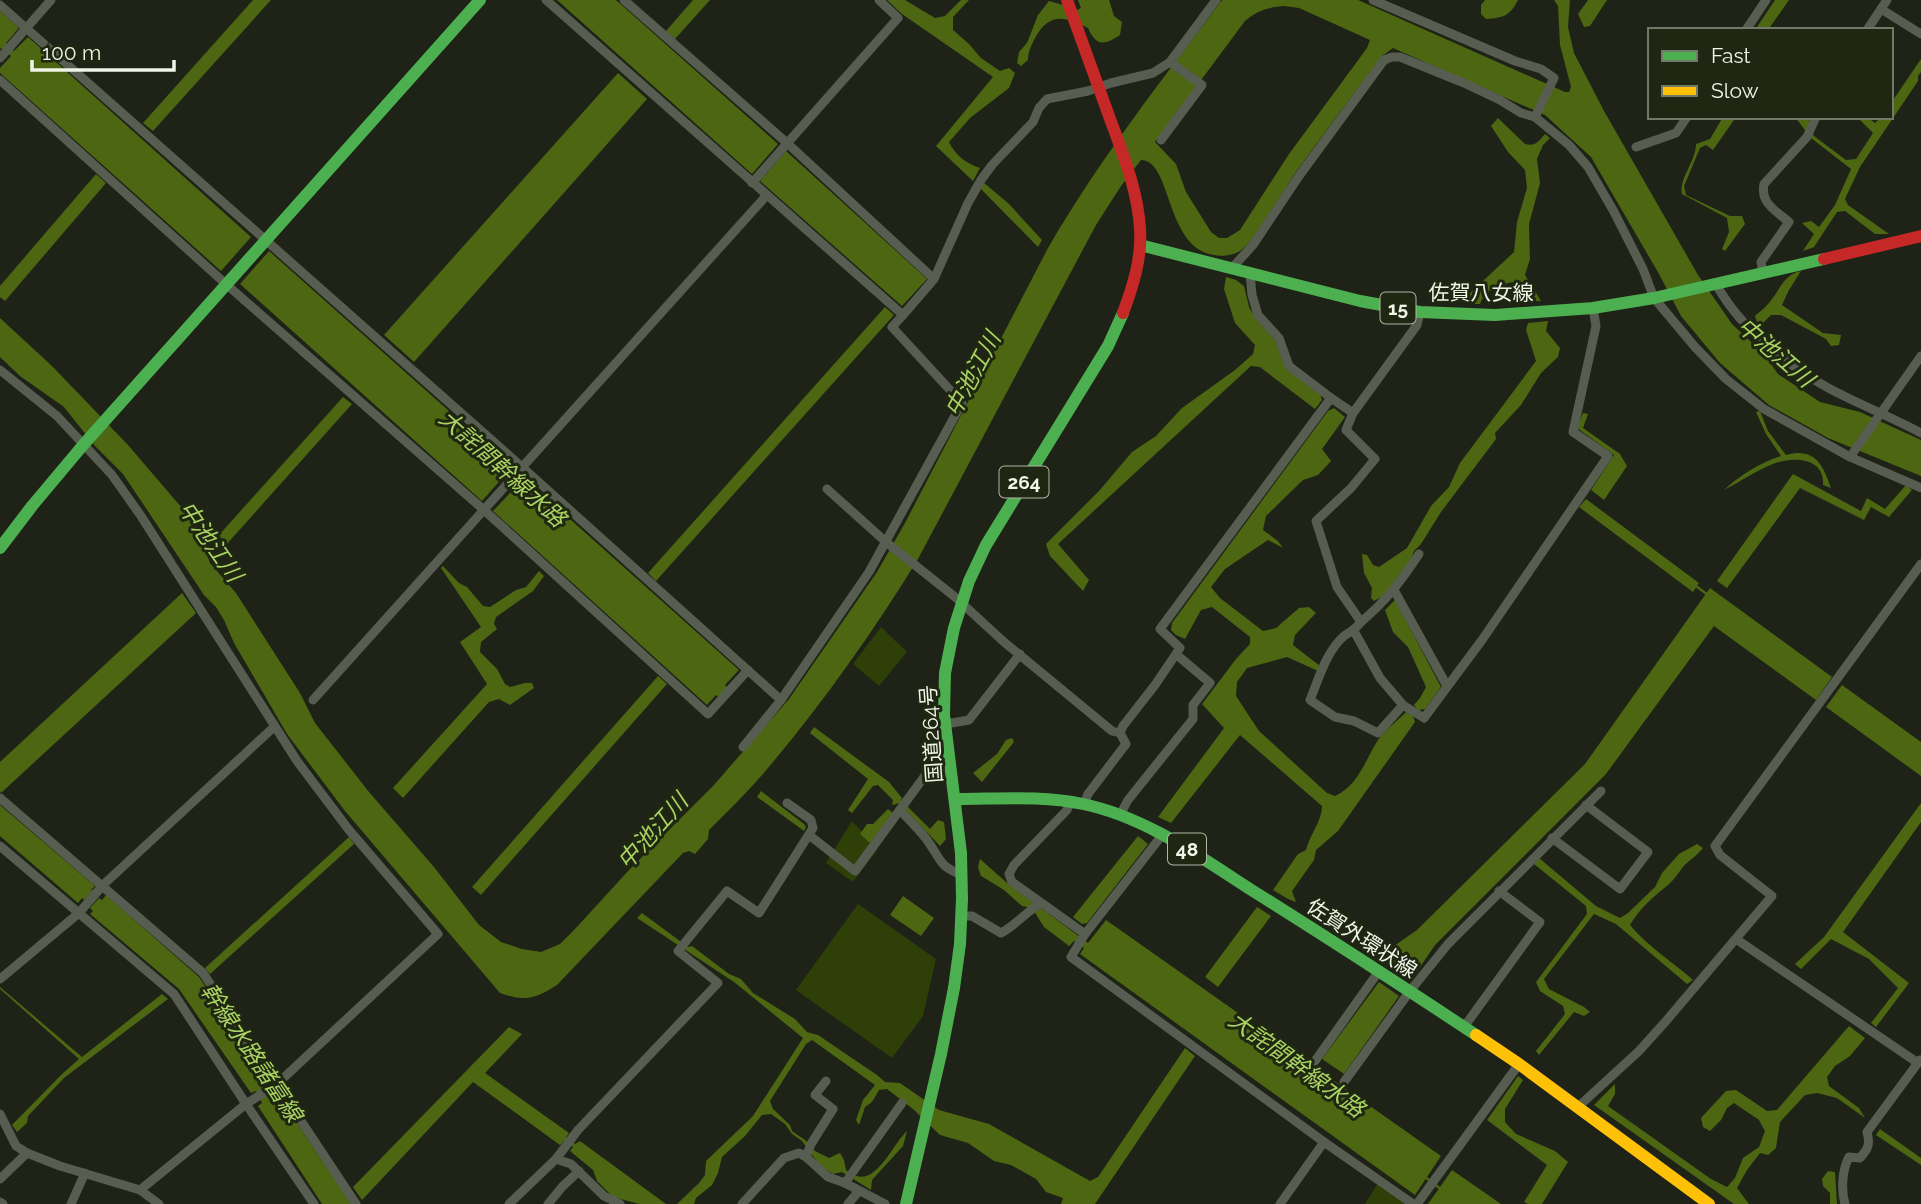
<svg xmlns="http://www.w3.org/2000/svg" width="1921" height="1204" font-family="Raleway,'Noto Sans JP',sans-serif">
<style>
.green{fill:#2e3f07}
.water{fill:#4c6611;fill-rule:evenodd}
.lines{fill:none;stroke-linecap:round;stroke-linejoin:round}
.stream{stroke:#4c6611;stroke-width:2.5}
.street{stroke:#585d51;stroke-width:9}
.fast{stroke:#4caf50;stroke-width:12}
.slow{stroke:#ffc107;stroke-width:12}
.jam{stroke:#c62828;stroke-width:12}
.labels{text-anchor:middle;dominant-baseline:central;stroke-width:6;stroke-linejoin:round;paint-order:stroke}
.shield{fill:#1f2712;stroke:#b1b7a7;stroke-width:2}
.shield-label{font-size:19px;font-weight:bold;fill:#eff5e7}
.street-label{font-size:21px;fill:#eff5e7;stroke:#1f2712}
.water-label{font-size:23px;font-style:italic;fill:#aad362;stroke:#1f2712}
</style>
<rect width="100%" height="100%" fill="#1e2217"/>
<!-- green -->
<g class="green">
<polygon points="881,627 907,652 879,686 853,664"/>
<polygon points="852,821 878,849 853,882 826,863"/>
<polygon points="858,904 936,959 923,1016 892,1058 796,990"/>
<polygon points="1378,1183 1407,1204 1365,1204"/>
</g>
<!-- water -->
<g class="water">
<polygon points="253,0 271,0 153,131 143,123"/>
<polygon points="557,0 616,0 778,144 752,174"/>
<polygon points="693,0 710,0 675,39 666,31"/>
<path d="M887 0H905L935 18 945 16 961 0H969L953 17V30L969 44 981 58 1000 71 1009 68 1015 73 1009 88 970 118 949 142C955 155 967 164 980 168L973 181 936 146 993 77 902 14Z"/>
<path d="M1078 0H1109L1114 16 1122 22 1120 35C1105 45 1096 47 1088 28 1065 16 1049 12 1035 38 1031 46 1028 52 1028 60L1021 66 1017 63 1019 52 1027 43 1038 15 1049 1 1060 4 1077 10 1081 8Z"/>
<path d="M1222 0H1358L1565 92H1569L1571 87 1560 45 1558 6 1554 0H1570L1568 27 1574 53 1604 111 1698 275 1732 324 1764 354 1778 374 1820 402 1860 412 1921 440V476L1828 438 1769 405 1720 363 1681 316 1659 274 1591 157 1545 115 1393 48 1382 56C1353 95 1324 133 1296 172 1284 189 1255 242 1240 251 1234 255 1222 257 1214 255 1165 248 1172 160 1141 160L1121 186 1096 225 918 559C873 632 823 703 768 768 750 790 729 810 709 830L708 839 695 854 689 851 683 853 557 985C535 999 525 1002 500 993L345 811 287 734 234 643 224 620 216 607 204 595 123 474 95 446 64 407 20 376 0 357V318L52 366 128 445 182 508 202 540 210 563 236 593 300 693 315 723 369 792 434 867 479 925 501 942 522 949 541 952 560 944 575 929 629 870 713 786 789 699 877 572 905 523 1048 248C1099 160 1161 81 1222 0ZM1284 6 1299 8 1370 40 1367 48 1289 154 1240 230 1227 238H1219L1211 232 1186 192 1176 164 1155 142 1245 21C1257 11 1268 7 1284 6Z"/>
<path d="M1485 0H1518C1510 16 1503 18 1486 19L1481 14V5Z"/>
<polygon points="1588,0 1607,0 1590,26 1584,27 1578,14"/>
<polygon points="1775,0 1789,0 1768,30 1755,30"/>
<polygon points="0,11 19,28 6,43 14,51 28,37 251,237 221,271 0,73 0,68 11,56 2,48 0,49"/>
<polygon points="1921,59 1921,72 1918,76 1918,81 1860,167 1845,199 1848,205 1889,234 1875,234 1845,211 1837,212 1814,247 1803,251 1814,234 1802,223 1811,221 1819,227 1835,205 1851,169 1811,138 1795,117 1809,117 1809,128 1814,136 1846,160 1856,159 1873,133 1857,117 1867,117 1875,123 1881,117 1891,117 1891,103"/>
<polygon points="618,73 647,99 414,362 384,335"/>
<path d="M1723 117H1736L1713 150 1706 145 1700 148 1684 186 1686 195 1730 216H1742L1745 224 1725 251 1722 249 1729 232 1727 218 1682 194C1679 177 1696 162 1696 144L1710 139Z"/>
<path d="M1498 118 1525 144C1535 147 1539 141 1545 134L1550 138 1543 145 1537 159 1540 183 1529 224 1530 259 1525 275 1541 301H1529L1515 282C1500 283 1485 290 1480 304H1466L1469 294 1514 252 1517 222 1527 188 1525 170 1508 152 1491 126Z"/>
<polygon points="786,151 927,279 902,306 760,181"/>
<polygon points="96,174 106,183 5,301 0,297 0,286"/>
<polygon points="983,182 1009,204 1042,240 1038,247 980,188"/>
<polygon points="269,251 512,467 482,501 240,284"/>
<path d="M1801 271 1789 290 1782 305 1823 333 1841 335 1839 345 1831 346 1826 339 1781 315H1771L1762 324 1757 322 1755 316C1761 311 1768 305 1772 299 1781 287 1785 274 1801 271Z"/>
<polygon points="1226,277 1236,280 1244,286 1249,307 1256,319 1275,340 1286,369 1320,394 1322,400 1315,409 1260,367 1251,366 1058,544 1089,580 1083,591 1050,556 1046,544 1099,491 1132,452 1156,436 1182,408 1235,370 1253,354 1255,345 1235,323 1224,289"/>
<polygon points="885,307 894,315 656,581 648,573"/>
<polygon points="1548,321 1546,331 1560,348 1558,357 1541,373 1521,405 1495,433 1496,439 1441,512 1421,544 1414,551 1411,559 1385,595 1374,601 1371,598 1372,588 1364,573 1362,554 1367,555 1373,565 1379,567 1407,548 1431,506 1449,487 1460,463 1536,361 1526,330 1528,323"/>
<polygon points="343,397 352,404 226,545 219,535"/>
<path d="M1334 408 1345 417 1322 449 1331 461 1318 475 1303 480 1266 516 1263 530 1278 541 1283 548 1268 540 1225 569 1211 587 1220 598 1263 631 1276 628 1299 608 1309 607 1316 613 1295 635 1293 645 1320 666 1318 671 1287 657 1247 668 1237 682 1236 696 1259 731 1327 793 1335 796C1359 785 1365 760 1378 740 1385 730 1397 721 1406 712L1413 716 1415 722 1338 831 1316 850 1314 860 1292 891 1296 902 1288 899 1273 890 1298 854 1306 850C1310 834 1322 821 1322 806L1240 735 1171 823 1158 817 1224 728 1202 704 1236 659 1250 644V637L1212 607 1201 610 1185 639 1176 635 1171 630 1172 623 1328 411Z"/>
<path d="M1760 411 1768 431 1786 455C1814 447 1823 464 1831 488L1823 485C1825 457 1793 456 1773 464 1757 470 1740 482 1724 490 1740 475 1760 463 1781 456L1766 434 1756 412Z"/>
<polygon points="1583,413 1588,414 1583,428 1620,454 1627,466 1604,500 1591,490 1614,455 1577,428"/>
<polygon points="1793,474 1861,511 1867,498 1885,509 1906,485 1912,490 1889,517 1871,507 1864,520 1800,488 1727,588 1717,581"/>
<polygon points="524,478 739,670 725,685 729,689 720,698 716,695 707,705 493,511"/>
<polygon points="1586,499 1699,583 1693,592 1579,507"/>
<polygon points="443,566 459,583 467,587 483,606 490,607 516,590 526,587 539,571 544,576 533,591 496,617 494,624 497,629 481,642 480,652 497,669 505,684 510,687 525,683 532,683 534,688 510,705 499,699 489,702 403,798 393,788 487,684 460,642 481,627 441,568"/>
<polygon points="1710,588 1832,677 1816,700 1714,626 1606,774 1435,945 1414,976 1381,955 1417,930 1585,764"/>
<polygon points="182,593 196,613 1,793 0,791 0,762"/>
<polygon points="1395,600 1441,687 1425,709 1418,710 1414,705 1420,698 1426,687 1408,647 1393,632 1385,610"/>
<polygon points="658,676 667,684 481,895 472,887"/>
<polygon points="1842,685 1921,742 1921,776 1826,707"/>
<polygon points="814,727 889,782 902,798 900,803 892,805 893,800 878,785 873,786 852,813 848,810 868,779 810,733"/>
<polygon points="1012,738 1014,742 982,782 973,773 997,754 1006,740"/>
<polygon points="761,791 804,824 806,827 804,831 757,797"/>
<polygon points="1921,803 1921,822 1843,932 1909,983 1876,1027 1871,1023 1898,988 1869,959 1831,939 1801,969 1795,964 1824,937"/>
<polygon points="0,805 95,886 91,890 93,891 84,900 82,898 78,903 0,836"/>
<polygon points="907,806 930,829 938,820 944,822 946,839 940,846 905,809"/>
<polygon points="888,809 893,813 870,843 860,834 867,824 873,824"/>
<polygon points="1138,836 1148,844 1087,923 1082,924 1073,917"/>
<polygon points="349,837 354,844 210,974 205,968"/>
<path d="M1697 844 1703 848C1697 856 1689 860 1683 867 1678 873 1674 880 1668 885 1653 897 1640 908 1630 925 1648 947 1673 962 1693 980L1687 984 1616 924 1594 914 1544 979 1549 989 1584 1007 1590 1012 1584 1016 1574 1012 1539 1055 1536 1051 1565 1014 1563 1006 1540 991 1536 982 1587 914 1586 906 1534 864 1539 858 1596 906 1620 918 1628 913 1655 887 1662 873 1679 854Z"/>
<polygon points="980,859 1006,882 1088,943 1106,920 1441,1156 1415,1195 1080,954 1084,948 1074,941 1069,946 1044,927 1032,908 1022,906 1004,890 981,876 978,867"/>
<polygon points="106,895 199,977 269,1080 265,1084 272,1095 277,1093 351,1204 322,1204 258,1106 262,1103 256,1091 251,1093 179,989 90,914 93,911 90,908 99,898 102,900"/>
<polygon points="903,896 934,918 921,936 890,915"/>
<polygon points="1257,907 1271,916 1218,987 1205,977"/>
<path d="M642 913 688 947 692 946 729 974 741 979 753 993 795 1019 807 1032 818 1035 877 1075 885 1082 900 1083 939 1110 989 1124 1090 1181 1098 1177 1185 1048 1195 1056 1095 1204H1061L1063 1198 1046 1192 1036 1179 1011 1165 994 1161 968 1143 940 1135 913 1109 887 1089 879 1090 872 1102 865 1107 859 1125 856 1120 863 1100 875 1085 812 1040 806 1044 770 1101 773 1109 790 1125 792 1131 805 1140 815 1151 829 1158 840 1153 844 1160 846 1170C849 1172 853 1175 856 1176 878 1183 894 1142 907 1131L903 1146 872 1180 871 1190 842 1172 833 1174 820 1166 802 1141 792 1134 785 1124 771 1114 762 1115 745 1136 722 1157 718 1173 712 1185 696 1198 694 1204H677L699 1183 705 1175 706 1161 753 1116 803 1038 734 982 637 918Z"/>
<polygon points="1379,982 1399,996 1344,1074 1322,1059"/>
<polygon points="0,987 82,1057 162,994 168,999 64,1078 28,1116 27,1123 17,1132 12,1125 62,1074 79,1059 0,989"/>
<polygon points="1849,1026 1865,1038 1850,1056 1835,1066 1827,1077 1829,1086 1859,1108 1865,1118 1837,1098 1817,1093 1805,1095 1780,1122 1776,1148 1768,1155 1760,1153 1747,1170 1737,1188 1749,1204 1734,1204 1594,1105 1615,1084 1615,1094 1608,1106 1711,1179 1727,1187 1735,1178 1743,1158 1759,1147 1765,1131 1759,1120 1734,1103 1727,1108 1721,1120 1710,1131 1703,1127 1701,1118 1726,1091 1736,1090 1767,1111 1777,1110"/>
<polygon points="509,1027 522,1034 485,1073 569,1133 566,1137 575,1144 580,1141 666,1204 639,1204 617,1198 613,1204 609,1204 613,1197 597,1181 593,1170 570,1151 573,1147 564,1141 560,1145 473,1082 362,1200 353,1187"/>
<polygon points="1518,1076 1523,1080 1505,1109 1505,1122 1516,1134 1555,1151 1568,1162 1542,1204 1528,1204 1524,1202 1547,1165 1487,1120"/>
<polygon points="1880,1129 1921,1158 1921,1165 1876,1135"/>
<polygon points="1452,1170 1501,1204 1428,1204"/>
<polygon points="1828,1171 1835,1172 1837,1204 1830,1204 1830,1193 1823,1186 1822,1179"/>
</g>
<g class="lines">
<!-- stream -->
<g class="stream">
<polyline points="1696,586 1708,595"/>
<polyline points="1425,1177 1442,1190"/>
</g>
<!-- street -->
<g class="street">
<polyline points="546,0 903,315 892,327 962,403 869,572 781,700 743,747"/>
<polyline points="624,0 787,143 934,279"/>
<polyline points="1373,0 1515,61 1541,69 1554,78 1535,117"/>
<polyline points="0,5 522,467 781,700"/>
<polyline points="1881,9 1921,34"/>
<polyline points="1746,30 1766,0"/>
<polyline points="1867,30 1887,0"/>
<polyline points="0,58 51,0"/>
<polyline points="0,80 227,285 484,510 708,714 748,670"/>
<polyline points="1161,140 1202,85 1170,62"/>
<polyline points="1636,147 1676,133 1687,117"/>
<polyline points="752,183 898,18 879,0"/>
<polyline points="1232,268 1253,245 1299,176 1384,60 1392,57 1400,57 1464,83 1500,100 1521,113 1535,117 1569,145 1588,167 1613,210 1643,269 1654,298 1695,347 1726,379 1764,409 1850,457 1921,488"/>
<polyline points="1250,273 1252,295 1258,315 1279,338 1289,366 1331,398"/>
<path d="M1763 273 1761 262 1789 222C1776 211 1760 203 1764 184L1807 137 1816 117"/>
<path d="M1716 284C1743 333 1797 374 1848 398 1873 410 1897 420 1921 433"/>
<polyline points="903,315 934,279 968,203 981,180 992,165 1033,122 1039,108 1047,99 1088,91 1111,83 1153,73 1170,62 1216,0"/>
<polyline points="0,370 57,416 112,475 141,516 297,761 349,830 438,934 277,1084 246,1104 174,994 0,846"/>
<path d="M1353 413 1346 430 1375 459 1351 488 1316 521 1337 587 1361 622C1354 631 1352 630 1344 636 1326 652 1319 678 1310 700L1335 717 1354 721 1378 733 1403 705 1424 718 1482 640 1608 456 1573 432 1596 326 1593 308"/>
<polyline points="1850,457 1921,356"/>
<polyline points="827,489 886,542 955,597 1004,642 1112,731 1120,733 1126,744 1088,794 1084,804"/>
<polyline points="1394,590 1447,686"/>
<path d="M1361 622C1386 601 1401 581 1419 554"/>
<polyline points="1354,631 1380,678 1403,705"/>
<polyline points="313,700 766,196"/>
<polyline points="946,724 969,720 1020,654"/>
<polyline points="1120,733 1123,726 1155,685 1180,648 1160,629 1331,398 1353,413 1417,325 1420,312"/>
<polyline points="0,798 203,973 356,1204"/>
<polyline points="1070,803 1067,810 1014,865 1009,874 1012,882 1085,934"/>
<path d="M900 810C909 820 919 829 927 840 941 859 938 866 962 875"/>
<polyline points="1120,815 1128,800 1193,719 1193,705 1210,683 1177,655"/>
<polyline points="1163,834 1085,934 1071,957 1324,1142 1413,1204"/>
<polyline points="809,835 855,871 935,762 949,760"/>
<polyline points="1552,838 1620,889 1648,852 1586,805"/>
<path d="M962 916H972L1001 933C1016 925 1026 912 1041 903"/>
<polyline points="1736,939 1918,1063"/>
<polyline points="0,979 79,913 103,885 274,727"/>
<polyline points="1464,1027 1540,922 1499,891"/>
<polyline points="1315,1061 1379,971"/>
<polyline points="1344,1082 1410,991 1448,944 1601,791"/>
<polyline points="1579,1106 1639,1051 1666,1021 1772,896 1720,855 1715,846 1921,564"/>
<polyline points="0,1114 16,1146 27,1153 60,1166 140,1190 159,1204"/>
<polyline points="806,1157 811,1144 833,1109 815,1095 826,1081"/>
<polyline points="556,1159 571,1164 604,1196 620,1204"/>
<polyline points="0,1179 27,1153"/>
<polyline points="845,1183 902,1103"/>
<polyline points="140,1190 246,1104 314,1204"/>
<polyline points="0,1202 3,1204"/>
<polyline points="71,1204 85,1173"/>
<polyline points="509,1204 556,1159 578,1130 718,983 678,951 727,891 759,913 813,828 811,820 787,803"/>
<polyline points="548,1204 562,1187 579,1171"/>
<polyline points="742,1204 784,1158 799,1153 806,1157 828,1177 845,1183 885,1204"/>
<polyline points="848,1204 859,1191"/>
<polyline points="1280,1204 1324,1142"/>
<polyline points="1417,1204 1519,1064"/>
<path d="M1845 1204C1841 1190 1842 1170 1849 1157L1860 1158C1869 1148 1870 1144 1867 1132L1920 1060"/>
</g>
<!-- fast -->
<g class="fast">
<polyline points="1140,245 1360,301 1420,312 1495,315 1593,308 1654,298 1824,259"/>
<polyline points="0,548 32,506 84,444 480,0"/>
<path d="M956 799C998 799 1042 795 1083 804 1146 817 1200 857 1253 891 1328 938 1402 986 1476 1035"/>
<polyline points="906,1204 941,1054 954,988 960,944 962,899 961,853 944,715 945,673 954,628 969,581 986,545 1108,346 1123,313"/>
</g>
<!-- slow -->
<polyline class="slow" points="1476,1035 1519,1064 1709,1204"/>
<!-- jam -->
<g class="jam">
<path d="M1067 0C1081 39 1095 77 1109 116 1122 152 1138 190 1140 229 1142 258 1133 286 1123 313"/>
<polyline points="1824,259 1921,236"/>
</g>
</g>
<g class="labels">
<!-- shield labels -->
<g class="shield">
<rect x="1380.5" y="292.5" width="35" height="31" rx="5"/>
<rect x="999.5" y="466.5" width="49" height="31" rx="5"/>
<rect x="1168" y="833.5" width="38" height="31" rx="5"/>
</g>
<g class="shield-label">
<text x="1398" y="308">15</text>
<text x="1024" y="482">264</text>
<text x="1187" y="849">48</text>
</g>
<!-- street labels -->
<g class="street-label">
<text x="1481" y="292">佐賀八女線</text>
<text transform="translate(931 734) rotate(-94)">国道264号</text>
<text transform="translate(1362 938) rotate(33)">佐賀外環状線</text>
</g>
<!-- water labels -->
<g class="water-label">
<text transform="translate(1776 352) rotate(41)">中池江川</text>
<text transform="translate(972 374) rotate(-62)">中池江川</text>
<text transform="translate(503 468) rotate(42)">大詫間幹線水路</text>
<text transform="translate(211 541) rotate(55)">中池江川</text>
<text transform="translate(652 831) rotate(-48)">中池江川</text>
<text transform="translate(252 1052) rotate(56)">幹線水路諸富線</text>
<text transform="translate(1297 1064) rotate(36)">大詫間幹線水路</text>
</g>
</g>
<!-- legend -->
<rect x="1648" y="28" width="245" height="91" fill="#1f2712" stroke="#727967" stroke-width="2"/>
<rect x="1662" y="51" width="35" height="10" fill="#4caf50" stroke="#727967" stroke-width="2"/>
<text x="1711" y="63" font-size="21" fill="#eff5e7">Fast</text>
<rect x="1662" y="86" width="35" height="10" fill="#ffc107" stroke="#727967" stroke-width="2"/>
<text x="1711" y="98" font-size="21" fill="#eff5e7">Slow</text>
<!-- scale -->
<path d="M32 60v10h142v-10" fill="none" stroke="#eff5e7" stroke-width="3.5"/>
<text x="42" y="60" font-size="21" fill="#eff5e7" stroke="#1f2712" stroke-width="5" paint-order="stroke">100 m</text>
</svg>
